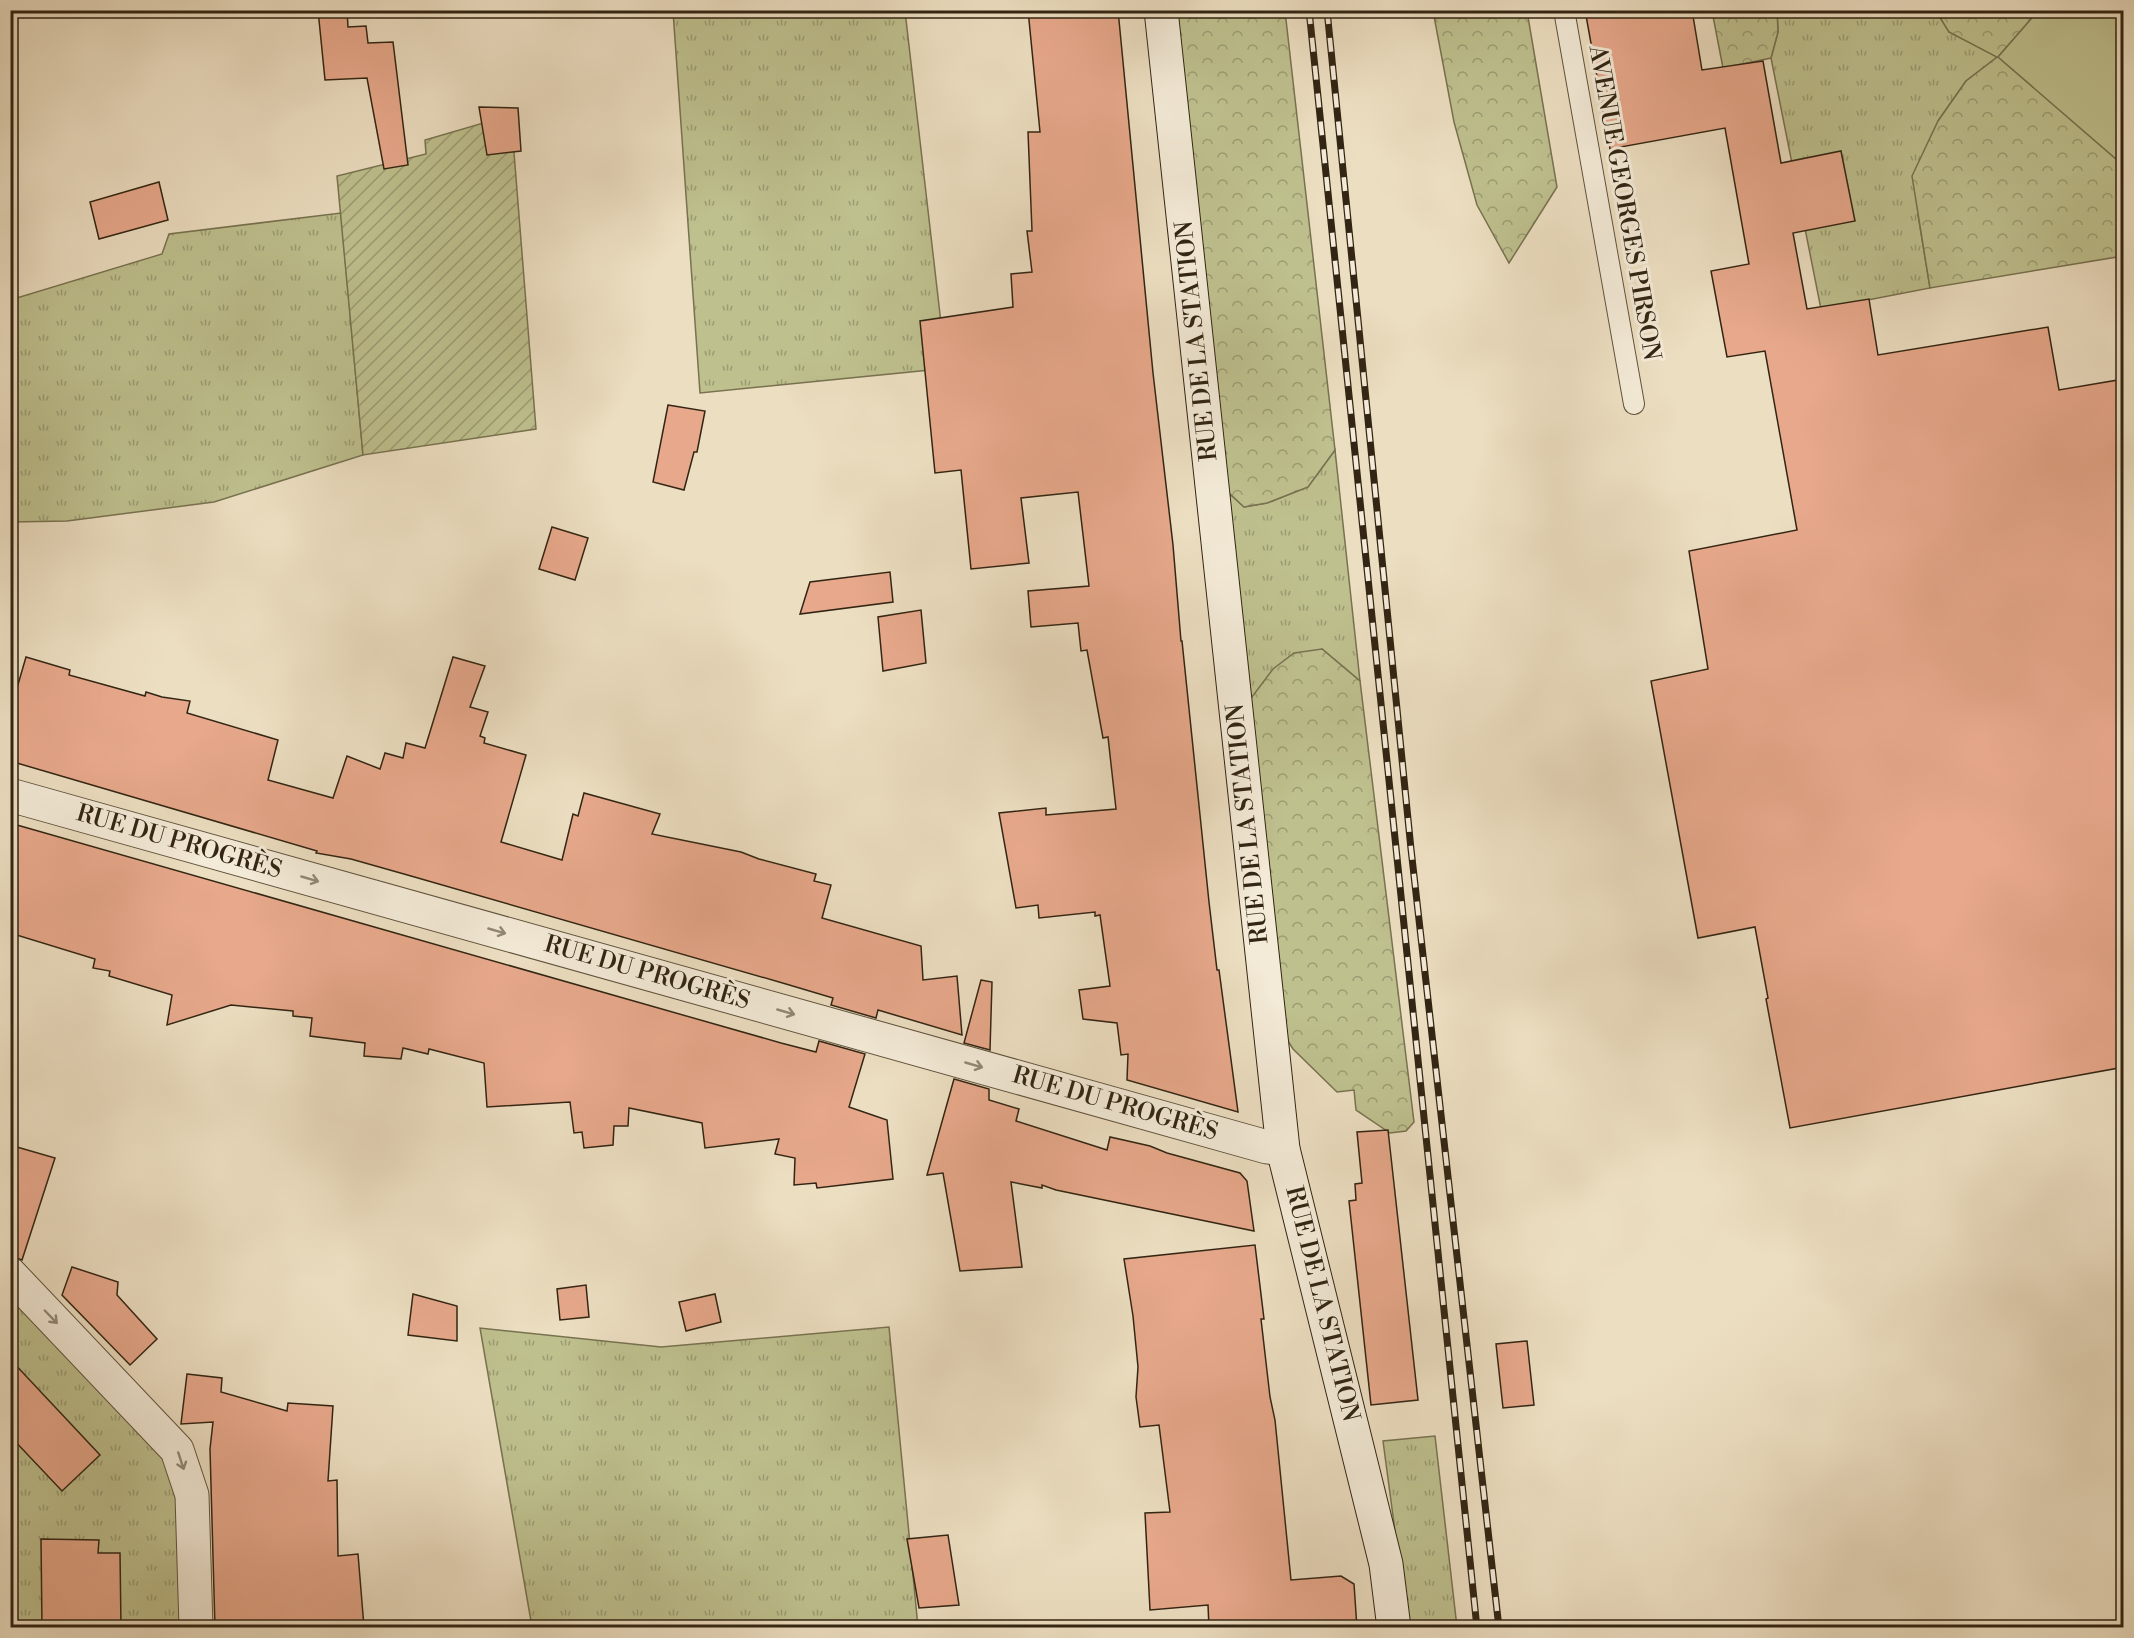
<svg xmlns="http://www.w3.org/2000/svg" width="2134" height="1638" font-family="'Libre Bodoni',serif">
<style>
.grass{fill:url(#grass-tufts);stroke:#787250;stroke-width:1.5}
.forest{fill:url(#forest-crowns);stroke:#787250;stroke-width:1.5}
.park{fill:#bec08e;stroke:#787250;stroke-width:1.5}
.garden{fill:url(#garden-furrows);stroke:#787250;stroke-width:1.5}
.building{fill:#e7a88b;stroke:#322513;stroke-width:1.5}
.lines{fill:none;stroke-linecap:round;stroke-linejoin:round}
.lane-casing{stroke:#60533e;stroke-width:22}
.street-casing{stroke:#60533e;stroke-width:35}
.secondary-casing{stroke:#322513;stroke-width:35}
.lane{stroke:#f3ead7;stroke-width:20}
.street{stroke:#f3ead7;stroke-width:33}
.secondary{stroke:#f3ead7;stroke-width:33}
.rail-casing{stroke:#322513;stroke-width:7}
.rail{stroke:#f3ead7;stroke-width:4.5;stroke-dasharray:14;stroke-linecap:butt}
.oneway{stroke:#928875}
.labels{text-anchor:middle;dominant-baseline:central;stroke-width:6;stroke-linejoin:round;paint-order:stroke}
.street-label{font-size:24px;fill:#322513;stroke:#f3ead7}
</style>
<defs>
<pattern id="grass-tufts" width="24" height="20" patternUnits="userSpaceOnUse" patternTransform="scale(1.5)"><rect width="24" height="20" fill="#bec08e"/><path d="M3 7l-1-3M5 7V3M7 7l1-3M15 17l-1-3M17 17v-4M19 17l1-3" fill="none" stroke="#9b9c73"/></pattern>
<pattern id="forest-crowns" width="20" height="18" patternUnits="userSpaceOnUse" patternTransform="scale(1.5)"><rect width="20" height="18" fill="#bec08e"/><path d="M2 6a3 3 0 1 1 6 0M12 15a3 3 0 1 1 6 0" fill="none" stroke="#9b9c73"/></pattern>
<pattern id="garden-furrows" width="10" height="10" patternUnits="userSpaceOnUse" patternTransform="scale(1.5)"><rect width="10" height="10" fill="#bec08e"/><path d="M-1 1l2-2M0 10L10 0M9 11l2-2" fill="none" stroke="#9b9c73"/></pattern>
</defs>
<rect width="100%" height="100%" fill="#ecdec1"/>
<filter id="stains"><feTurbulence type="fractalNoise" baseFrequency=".00333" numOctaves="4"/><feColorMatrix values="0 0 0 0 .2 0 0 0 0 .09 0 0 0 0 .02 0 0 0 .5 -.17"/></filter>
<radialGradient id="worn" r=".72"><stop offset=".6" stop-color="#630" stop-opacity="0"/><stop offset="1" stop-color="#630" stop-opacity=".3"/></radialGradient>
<!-- grass -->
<g class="grass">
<polygon points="1777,10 1936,11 1949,32 1998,57 1966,81 1938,121 1918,215 1930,288 1821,309 1771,58 1778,32"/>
<polygon points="673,11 905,11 941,323 930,370 700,393"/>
<polygon points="341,213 363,455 214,502 67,521 11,522 10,300 162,254 169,234"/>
<polygon points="1335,450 1360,681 1322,649 1237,717 1211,477 1244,507 1267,503 1308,487"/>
<polygon points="10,1274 177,1450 196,1627 11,1627"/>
<polygon points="889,1327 918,1627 532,1627 480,1328 661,1347"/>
<polygon points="1435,1436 1457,1627 1394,1627 1399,1561 1383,1441"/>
</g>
<!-- forest -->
<g class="forest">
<polygon points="1161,11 1285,11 1335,450 1308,487 1267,503 1244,507 1211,476"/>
<polygon points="1433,11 1527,11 1557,187 1509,263 1477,205 1454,122"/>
<polygon points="1712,11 1777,11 1778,32 1771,58 1723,68"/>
<polygon points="1936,11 2038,11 1998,57 2123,165 2123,256 1930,288 1912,176 1938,121 1966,81 1997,57 1949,32"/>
<polygon points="1322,649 1360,681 1414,1122 1406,1131 1390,1133 1356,1110 1354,1090 1337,1092 1293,1049 1268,1009 1237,717 1273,669 1294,653"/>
</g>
<!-- park -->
<polygon class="park" points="2038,11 2123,11 2123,165 1998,57"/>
<!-- garden -->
<polygon class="garden" points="511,115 536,429 363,455 337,176 426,154 425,140"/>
<!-- building -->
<g class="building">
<polygon points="318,10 347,10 348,27 366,26 368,43 393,42 408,165 384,169 367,78 325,80"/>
<polygon points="1028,10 1118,10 1153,373 1173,545 1181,641 1182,641 1209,902 1217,970 1219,970 1238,1112 1127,1080 1128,1054 1121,1055 1117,1023 1083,1019 1079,990 1110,986 1100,915 1095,916 1095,912 1039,918 1038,905 1016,908 999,813 1046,808 1046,815 1116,809 1108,737 1103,738 1087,650 1081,651 1078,623 1031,627 1028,591 1089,586 1078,492 1021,498 1029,563 971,569 961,470 935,473 920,321 1013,307 1011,274 1032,272 1027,231 1032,231 1028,132 1040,132"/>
<polygon points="1585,10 1692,10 1702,70 1763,61 1781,163 1841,151 1855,221 1793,233 1807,309 1869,299 1878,355 2048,327 2059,390 2124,379 2124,1067 1790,1128 1766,999 1768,998 1755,927 1698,938 1651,681 1708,669 1689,551 1797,530 1765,351 1727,357 1711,271 1749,264 1725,128 1610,149"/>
<polygon points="479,107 518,108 521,151 487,155"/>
<polygon points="159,182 168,220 99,239 90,202"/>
<polygon points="668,405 705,411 697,452 694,452 684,490 653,482"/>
<polygon points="552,527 588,538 575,580 539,569"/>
<polygon points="890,572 893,602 800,614 810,582"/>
<polygon points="921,610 926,663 883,671 878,617"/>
<polygon points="26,657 70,670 69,675 145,696 146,692 162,697 190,701 187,713 278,740 268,780 333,798 347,756 380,769 385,753 403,758 406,743 425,748 453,657 485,666 470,707 488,712 480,736 485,738 484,743 526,755 501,842 562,860 573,814 578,816 584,793 660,814 652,834 741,852 759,859 816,874 814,881 831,885 822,918 921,946 923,980 957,976 962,1035 878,1010 876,1018 831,1005 833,998 786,984 411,876 351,859 316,853 317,851 10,761 10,712"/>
<polygon points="10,823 781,1043 816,1052 819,1041 865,1054 849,1107 887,1120 893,1179 817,1188 816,1183 794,1185 795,1158 775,1154 779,1139 705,1148 702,1123 629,1108 628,1126 614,1126 613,1145 584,1148 582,1132 574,1133 570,1102 487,1107 484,1063 429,1049 428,1054 403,1048 401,1059 364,1056 365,1043 310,1036 312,1018 293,1016 293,1011 231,1005 167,1025 172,995 109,976 110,971 93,968 95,959 10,933"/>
<polygon points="981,980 992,982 990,1050 964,1043"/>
<polygon points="954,1079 989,1089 989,1100 1019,1109 1016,1121 1107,1150 1110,1137 1150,1146 1167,1153 1240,1173 1247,1181 1254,1231 1056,1190 1042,1185 1042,1188 1011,1182 1022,1267 960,1271 943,1173 927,1175"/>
<polygon points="1388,1130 1418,1400 1371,1405 1349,1201 1356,1200 1355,1184 1362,1183 1357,1132"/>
<polygon points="10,1145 55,1158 22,1260 10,1256"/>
<polygon points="1255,1245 1264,1319 1261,1319 1270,1397 1275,1420 1291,1580 1341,1576 1354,1584 1357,1628 1209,1628 1208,1605 1150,1610 1145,1513 1170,1512 1159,1425 1140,1427 1136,1397 1138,1367 1133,1316 1124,1259"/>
<polygon points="72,1267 118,1282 117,1295 157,1339 130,1365 62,1295"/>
<polygon points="586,1285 589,1317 560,1320 557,1289"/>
<polygon points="413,1294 457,1306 457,1341 408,1335"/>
<polygon points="715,1294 721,1322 686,1331 679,1302"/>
<polygon points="1527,1341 1534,1405 1503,1408 1496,1344"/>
<polygon points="10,1359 100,1455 62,1491 10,1436"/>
<polygon points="187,1374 222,1378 221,1392 287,1411 288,1403 333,1406 328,1481 337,1480 338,1556 358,1554 364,1627 215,1628 210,1449 213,1422 181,1424"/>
<polygon points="948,1535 959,1605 919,1608 907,1539"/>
<polygon points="41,1539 99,1540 98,1553 120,1553 121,1628 42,1628"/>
</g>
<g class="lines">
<!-- lane casing -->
<g class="lane-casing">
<polyline id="lane" points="1564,10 1634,404"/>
</g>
<!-- street casing -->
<g class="street-casing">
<g id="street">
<polyline points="10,795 1267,1147 1283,1149"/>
<polyline points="10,1274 177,1450 192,1495 196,1628"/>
</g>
</g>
<!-- secondary casing -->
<g class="secondary-casing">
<polyline id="secondary" points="1161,10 1283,1149 1386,1564 1394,1628"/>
</g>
<!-- lane -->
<use href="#lane" class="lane"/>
<!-- street -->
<use href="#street" class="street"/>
<!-- secondary -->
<use href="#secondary" class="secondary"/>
<!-- rail casing -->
<g class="rail-casing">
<g id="rail">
<polyline points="1309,10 1477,1628"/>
<polyline points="1327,10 1411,849 1499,1628"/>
</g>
</g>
<!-- rail -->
<use href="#rail" class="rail"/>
</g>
<!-- one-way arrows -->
<defs><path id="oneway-shaft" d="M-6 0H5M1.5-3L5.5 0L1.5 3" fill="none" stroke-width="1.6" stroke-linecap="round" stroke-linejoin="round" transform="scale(1.5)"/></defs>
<g class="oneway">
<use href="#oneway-shaft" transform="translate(310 879) rotate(16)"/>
<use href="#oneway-shaft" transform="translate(497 931) rotate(16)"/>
<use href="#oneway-shaft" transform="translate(786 1012) rotate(16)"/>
<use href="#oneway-shaft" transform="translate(974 1065) rotate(16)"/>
<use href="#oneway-shaft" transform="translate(51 1317) rotate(46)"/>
<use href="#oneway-shaft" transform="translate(181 1461) rotate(72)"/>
</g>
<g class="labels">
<!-- street labels -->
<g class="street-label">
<text transform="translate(1624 203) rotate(80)">AVENUE GEORGES PIRSON</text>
<text transform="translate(1197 341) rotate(-96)">RUE DE LA STATION</text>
<text transform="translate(1248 824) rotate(-96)">RUE DE LA STATION</text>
<text transform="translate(179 842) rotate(16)">RUE DU PROGRÈS</text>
<text transform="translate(647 973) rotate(16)">RUE DU PROGRÈS</text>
<text transform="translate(1115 1104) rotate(16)">RUE DU PROGRÈS</text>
<text transform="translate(1322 1304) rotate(76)">RUE DE LA STATION</text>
</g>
</g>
<!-- margin -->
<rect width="2134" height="1638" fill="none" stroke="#ecdec1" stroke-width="36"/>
<rect x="12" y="12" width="2110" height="1614" fill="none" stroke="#322513" stroke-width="3"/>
<rect x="18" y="18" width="2098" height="1602" fill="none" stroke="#322513" stroke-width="1.5"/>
<rect width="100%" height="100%" filter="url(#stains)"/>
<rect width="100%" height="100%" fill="url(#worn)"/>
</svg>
